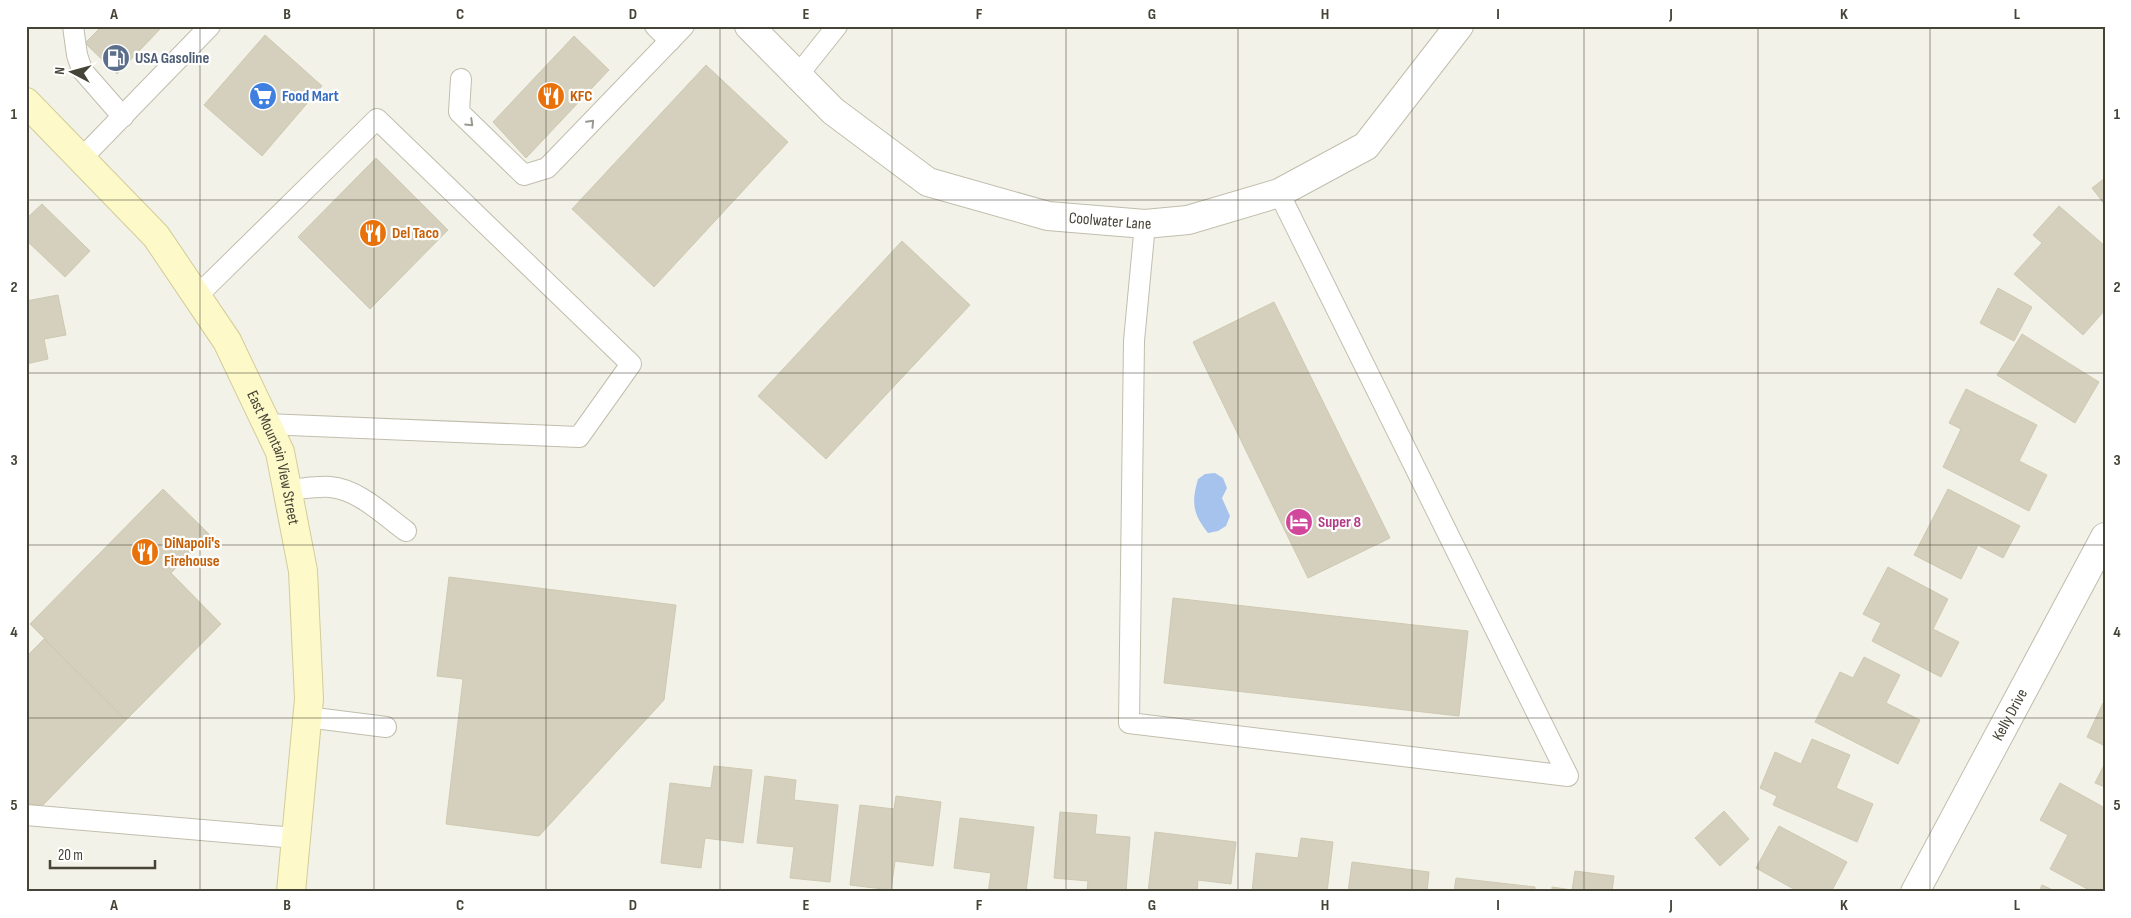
<svg xmlns="http://www.w3.org/2000/svg" width="2131" height="918" font-family="'Sofia Sans Condensed',sans-serif">
<style>
.water{fill:#a6c3ee}
.building{fill:#d4d0bd;stroke:#cfc9b1}
.lines{fill:none;stroke-linecap:round;stroke-linejoin:round}
.service-casing{stroke:#c1bead;stroke-width:22}
.minor-casing{stroke:#c1bead;stroke-width:30}
.secondary-casing{stroke:#d2cd99;stroke-width:30}
.service{stroke:#fff;stroke-width:20}
.minor{stroke:#fff;stroke-width:28}
.secondary{stroke:#fdf9c8;stroke-width:28}
.oneway{stroke:#999891}
.grid{fill:none;stroke:#464337;stroke-width:1;stroke-opacity:0.55}
.labels{text-anchor:middle;dominant-baseline:central;stroke-width:4.5;stroke-linejoin:round;paint-order:stroke}
.service-label{font-size:16px;font-weight:bold;fill:#4e5e75;stroke:#fff;text-anchor:start}
.shop-label{font-size:16px;font-weight:bold;fill:#366cbe;stroke:#fff;text-anchor:start}
.food-label{font-size:16px;font-weight:bold;fill:#c56008;stroke:#fff;text-anchor:start}
.street-label{font-size:16px;fill:#464337;stroke:#fff}
.hotel-label{font-size:16px;font-weight:bold;fill:#b23c85;stroke:#fff;text-anchor:start}
.neatline{fill:none;stroke:#464337;stroke-width:2}
.grid-label{font-size:16px;text-anchor:middle;font-weight:bold;fill:#464337}
</style>
<rect width="100%" height="100%" fill="#f3f2e8"/>
<!-- water -->
<path class="water" d="M1215 473 1223 478 1227 488 1222 498 1230 516 1226 526 1218 531 1208 533C1193 514 1191 503 1198 479L1205 474Z"/>
<!-- building -->
<g class="building">
<polygon points="102,26 163,26 117,74 85,43"/>
<polygon points="265,35 322,86 262,156 204,105"/>
<polygon points="574,36 609,70 526,158 493,122"/>
<polygon points="706,65 788,142 654,287 572,209"/>
<polygon points="376,158 448,230 370,309 298,237"/>
<polygon points="2105,178 2105,205 2092,188"/>
<polygon points="42,204 90,251 65,277 26,240 26,219"/>
<polygon points="2059,206 2105,246 2105,310 2083,335 2014,274 2042,243 2033,235"/>
<polygon points="902,241 970,305 826,459 758,396"/>
<polygon points="1998,288 2032,307 2014,341 1980,323"/>
<polygon points="58,295 66,335 44,339 48,359 26,364 26,301"/>
<polygon points="1274,302 1390,538 1308,578 1193,342"/>
<polygon points="2022,334 2099,382 2075,423 1997,375"/>
<polygon points="1966,389 2037,425 2019,461 2047,475 2029,511 1943,467 1961,429 1949,423"/>
<polygon points="163,489 209,534 171,573 221,624 126,720 30,624"/>
<polygon points="1948,489 2020,526 2003,558 1978,545 1961,579 1914,555"/>
<polygon points="1888,567 1948,599 1933,629 1959,642 1941,677 1872,641 1881,623 1863,614"/>
<polygon points="449,577 676,605 664,700 539,836 446,824 463,679 437,676"/>
<polygon points="1173,598 1468,631 1459,716 1164,683"/>
<polygon points="44,639 126,720 43,805 26,804 26,655 27,656"/>
<polygon points="1864,657 1900,675 1886,703 1920,720 1898,764 1815,722 1840,672 1853,678"/>
<polygon points="2103,703 2105,704 2105,746 2087,737"/>
<polygon points="1812,739 1850,755 1836,788 1873,804 1857,842 1773,805 1777,796 1760,788 1775,752 1801,764"/>
<polygon points="2105,763 2105,787 2095,783"/>
<polygon points="714,766 752,770 743,843 705,838 701,868 661,863 670,783 711,788"/>
<polygon points="765,776 796,780 794,800 838,805 830,882 790,878 794,847 757,843"/>
<polygon points="2060,783 2105,808 2105,892 2093,892 2050,869 2068,835 2040,820"/>
<polygon points="896,796 941,802 933,866 895,861 891,890 850,885 860,805 894,809"/>
<polygon points="1724,811 1749,839 1720,866 1695,838"/>
<polygon points="1060,812 1097,815 1095,834 1130,837 1126,892 1087,892 1088,881 1054,878"/>
<polygon points="960,818 1034,827 1026,892 988,892 991,873 954,868"/>
<polygon points="1779,826 1847,862 1831,892 1799,892 1756,868"/>
<polygon points="1155,832 1236,842 1231,884 1198,880 1197,892 1148,892"/>
<polygon points="1301,838 1333,842 1327,892 1252,892 1256,853 1298,858"/>
<polygon points="1352,862 1429,872 1427,892 1348,892"/>
<polygon points="1575,871 1614,876 1612,892 1552,892 1552,887 1572,890"/>
<polygon points="1456,878 1535,887 1535,892 1454,892"/>
<polygon points="2042,885 2057,892 2039,892"/>
</g>
<g class="lines">
<!-- service casing -->
<g class="service-casing">
<g id="service">
<polyline points="73,26 77,55 82,70 123,117"/>
<polyline points="655,26 670,41"/>
<polyline points="798,75 837,26"/>
<polyline points="461,79 459,112 524,175 547,168 684,26"/>
<polyline points="81,159 210,26"/>
<polyline points="1145,224 1134,341 1129,723 1568,776 1279,193"/>
<polyline points="197,296 377,119 631,364 579,437 266,424"/>
<path d="M287 490C301 489 316 486 330 487 358 489 384 515 406 531"/>
<polyline points="307,717 386,727"/>
<polyline points="26,815 296,838"/>
</g>
</g>
<!-- minor casing -->
<g class="minor-casing">
<g id="minor">
<path id="s1" d="M749 26 833 111 928 182 1048 216 1145 224 1188 220 1279 193 1366 146 1459 26"/>
<path id="s2" d="M1915 892 2105 537"/>
</g>
</g>
<!-- secondary casing -->
<g class="secondary-casing">
<g id="secondary">
<path id="s3" d="M26 102 156 236 227 341 280 452 303 571 309 699 291 892"/>
</g>
</g>
<!-- service -->
<use href="#service" class="service"/>
<!-- minor -->
<use href="#minor" class="minor"/>
<!-- secondary -->
<use href="#secondary" class="secondary"/>
</g>
<!-- one-way arrows -->
<defs><path id="oneway-chevron" d="M-2-3.5L2.5 0L-2 3.5" fill="none" stroke-width="1.6" stroke-linecap="round" stroke-linejoin="round" transform="scale(1.25)"/></defs>
<g class="oneway">
<use href="#oneway-chevron" transform="translate(470 123) rotate(44)"/>
<use href="#oneway-chevron" transform="translate(591 123) rotate(-46)"/>
</g>
<!-- grid -->
<path class="grid" d="M200 26V892M374 26V892M546 26V892M720 26V892M892 26V892M1066 26V892M1238 26V892M1412 26V892M1584 26V892M1758 26V892M1930 26V892M26 200H2105M26 373H2105M26 545H2105M26 718H2105"/>
<!-- icons -->
<defs>
<g id="fuel-disc" transform="scale(1.4375)"><circle r="9.5" fill="#5c6f8a" stroke="#fff"/><path d="M-5.5-6h7V0h2V4h1.3V-2.5L3-4.5l.8-.8L6-3V5H2.5V1h-1V6h-7ZM-4.2-4.7v3.2H.2V-4.7Z" fill="#fff"/></g>
<g id="supermarket-disc" transform="scale(1.4375)"><circle r="9.5" fill="#3f7fe0" stroke="#fff"/><path d="M-6-5.5h2.5l.6 2H6L4.5 2H-2.5L-4.4-4H-6ZM-1.5 3.2a1.3 1.3 0 1 0 .1 0ZM3 3.2a1.3 1.3 0 1 0 .1 0Z" fill="#fff"/></g>
<g id="restaurant-disc" transform="scale(1.4375)"><circle r="9.5" fill="#e8710a" stroke="#fff"/><path d="M-5-6h1v4h1v-4h1v4h1v-4h1v5L-1.5 .5V6h-2V.5L-5-1ZM5-6V6H3V1.5H1.5Q1.5-4 5-6Z" fill="#fff"/></g>
<g id="hotel-disc" transform="scale(1.4375)"><circle r="9.5" fill="#d1479c" stroke="#fff"/><path d="M-6-4.5h1.5V1H6V5H4.5V3h-9V5H-6ZM-4 0a1.8 1.8 0 1 1 3.6 0ZM.5 0V-2.5h3Q6-2.5 6 0Z" fill="#fff"/></g>
</defs>
<g fill-rule="evenodd">
<use href="#fuel-disc" x="116" y="58"/>
<use href="#supermarket-disc" x="263" y="96"/>
<use href="#restaurant-disc" x="551" y="96"/>
<use href="#restaurant-disc" x="373" y="233"/>
<use href="#hotel-disc" x="1299" y="522"/>
<use href="#restaurant-disc" x="145" y="552"/>
</g>
<g class="labels">
<!-- service labels -->
<g class="service-label">
<text x="135" y="58">USA Gasoline</text>
</g>
<!-- shop labels -->
<g class="shop-label">
<text x="282" y="96">Food Mart</text>
</g>
<!-- food labels -->
<g class="food-label">
<text x="570" y="96">KFC</text>
<text x="392" y="233">Del Taco</text>
<text x="164" y="543">DiNapoli's<tspan x="164" dy="18">Firehouse</tspan></text>
</g>
<!-- street labels -->
<g class="street-label">
<text stroke="none"><textPath href="#s1" startOffset="425">Coolwater Lane</textPath></text>
<text stroke="none"><textPath href="#s3" startOffset="440">East Mountain View Street</textPath></text>
<text stroke="none"><textPath href="#s2" startOffset="201">Kelly Drive</textPath></text>
</g>
<!-- hotel labels -->
<g class="hotel-label">
<text x="1318" y="522">Super 8</text>
</g>
</g>
<!-- border -->
<rect width="2131" height="918" fill="none" stroke="#ffffff" stroke-width="55"/>
<!-- north arrow -->
<g transform="translate(72 72) rotate(276)" stroke="#ffffff" stroke-width="4" paint-order="stroke">
<path d="M0-4L9 19L0 12L-9 19Z" fill="#464337"/>
<text y="-8" font-size="14" font-weight="bold" text-anchor="middle" fill="#464337">N</text>
</g>
<!-- scale -->
<path d="M50 860v8h105v-8" fill="none" stroke="#464337" stroke-width="2.5"/>
<text x="58" y="860" font-size="15" fill="#464337" stroke="#ffffff" stroke-width="4" paint-order="stroke">20 m</text>
<rect x="28" y="28" width="2076" height="862" class="neatline"/>
<g class="grid-label">
<text x="114" y="19">A</text>
<text x="287" y="19">B</text>
<text x="460" y="19">C</text>
<text x="633" y="19">D</text>
<text x="806" y="19">E</text>
<text x="979" y="19">F</text>
<text x="1152" y="19">G</text>
<text x="1325" y="19">H</text>
<text x="1498" y="19">I</text>
<text x="1671" y="19">J</text>
<text x="1844" y="19">K</text>
<text x="2017" y="19">L</text>
<text x="14" y="119">1</text>
<text x="2117" y="119">1</text>
<text x="14" y="292">2</text>
<text x="2117" y="292">2</text>
<text x="14" y="465">3</text>
<text x="2117" y="465">3</text>
<text x="14" y="637">4</text>
<text x="2117" y="637">4</text>
<text x="14" y="810">5</text>
<text x="2117" y="810">5</text>
<text x="114" y="910">A</text>
<text x="287" y="910">B</text>
<text x="460" y="910">C</text>
<text x="633" y="910">D</text>
<text x="806" y="910">E</text>
<text x="979" y="910">F</text>
<text x="1152" y="910">G</text>
<text x="1325" y="910">H</text>
<text x="1498" y="910">I</text>
<text x="1671" y="910">J</text>
<text x="1844" y="910">K</text>
<text x="2017" y="910">L</text>
</g>
</svg>
